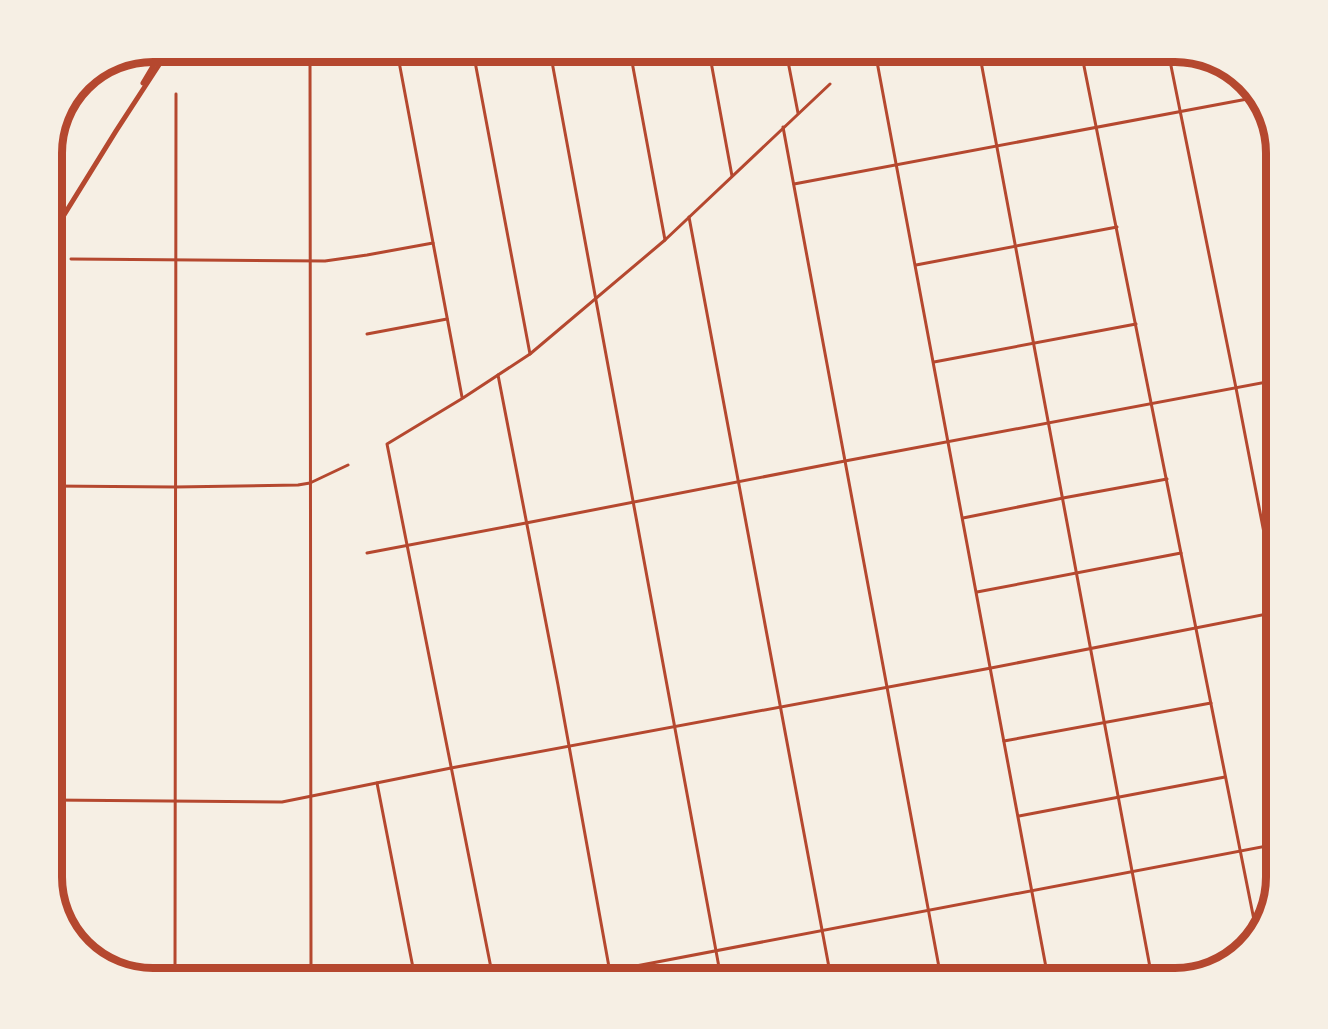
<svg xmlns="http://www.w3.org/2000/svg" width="1328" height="1029" font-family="'Space Grotesk',sans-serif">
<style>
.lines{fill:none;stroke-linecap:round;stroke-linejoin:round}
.minor{stroke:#b5482f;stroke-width:3}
.tertiary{stroke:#b5482f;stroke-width:3}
.motorway{stroke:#b5482f;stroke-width:5}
.rim{fill:none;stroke:#b5482f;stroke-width:8}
</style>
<rect width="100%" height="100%" fill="#f6efe4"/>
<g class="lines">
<!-- minor -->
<g class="minor">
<polyline points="310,51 311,978"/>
<polyline points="397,51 462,397"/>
<polyline points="473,51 530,354"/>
<polyline points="550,51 721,978"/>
<polyline points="709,51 732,176"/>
<polyline points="786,51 798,113"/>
<polyline points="875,51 1048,978"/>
<polyline points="979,51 1152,978"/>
<polyline points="1168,51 1236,388 1277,600"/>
<polyline points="1268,114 1277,160"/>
<polyline points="783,127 941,978"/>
<polyline points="794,184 1258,97"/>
<polyline points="689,217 831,978"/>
<polyline points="71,259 325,261 367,255 433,243"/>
<polyline points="916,265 1117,227"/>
<polyline points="367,334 447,319"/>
<polyline points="934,362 1136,324"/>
<polyline points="498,375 558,685 611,978"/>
<polyline points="51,486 175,487 298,485 310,483 348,465"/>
<polyline points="963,518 1063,498 1167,479"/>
<polyline points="367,553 526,523 845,461 1277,380"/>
<polyline points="977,592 1181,553"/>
<polyline points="1004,741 1211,703"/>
<polyline points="377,783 415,978"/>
<polyline points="51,800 282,802 451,768 991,668 1277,612"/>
<polyline points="1019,816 1225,777"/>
<polyline points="175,978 176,94"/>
<polyline points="493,978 387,444 463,398 530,354 665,240 830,84"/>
<polyline points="573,978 1277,844"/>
</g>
<!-- tertiary -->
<g class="tertiary">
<polyline points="630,51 665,240"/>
<polyline points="1081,51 1257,935"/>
</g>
<!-- motorway -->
<g class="motorway">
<polyline points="143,83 162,51"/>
<polyline points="51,236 116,131 168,51"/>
</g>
</g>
<!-- crop -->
<path d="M0 0H1328V1029H0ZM153 62H1175A91 91 0 0 1 1266 153V877A91 91 0 0 1 1175 968H153A91 91 0 0 1 62 877V153A91 91 0 0 1 153 62Z" fill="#f6efe4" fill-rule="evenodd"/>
<path class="rim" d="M153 62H1175A91 91 0 0 1 1266 153V877A91 91 0 0 1 1175 968H153A91 91 0 0 1 62 877V153A91 91 0 0 1 153 62Z"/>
</svg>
